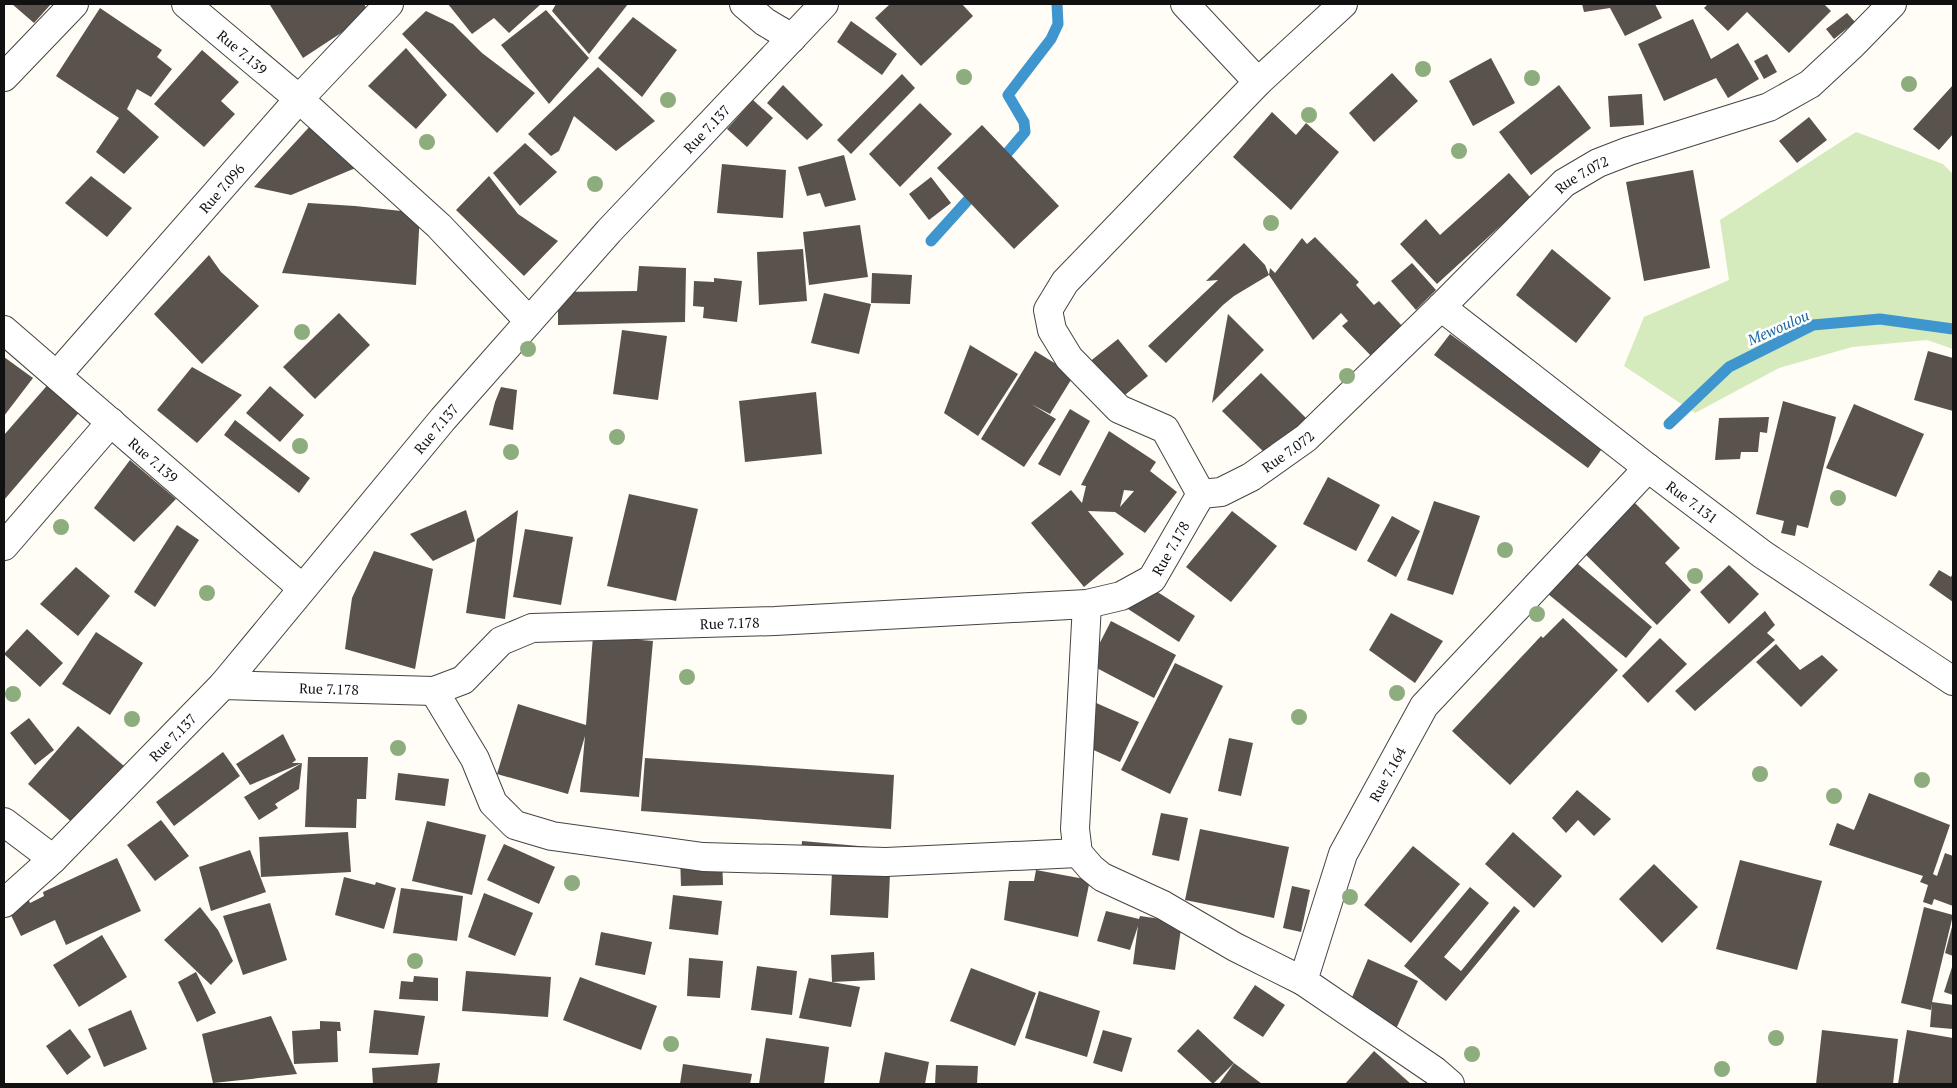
<svg xmlns="http://www.w3.org/2000/svg" width="1957" height="1088" font-family="'PT Serif',serif">
<style>
.green{fill:#d5ebbd}
.lines{fill:none;stroke-linecap:round;stroke-linejoin:round}
.stream{stroke:#3f96cf;stroke-width:11}
.building{fill:#5a524d;fill-rule:evenodd}
.street-casing{stroke:#444;stroke-width:30}
.street{stroke:#fff;stroke-width:28}
.tree{fill:#8dad7f}
.labels{text-anchor:middle;dominant-baseline:central;stroke-width:5;stroke-linejoin:round;paint-order:stroke}
.street-label{font-size:14px;fill:#111;stroke:#fff}
.water-label{font-size:15px;font-style:italic;fill:#1768a6;stroke:#fff}
</style>
<rect width="100%" height="100%" fill="#fffdf5"/>
<!-- green -->
<polygon class="green" points="1856,132 1943,164 1953,174 1953,349 1927,340 1852,347 1779,368 1695,413 1624,366 1644,317 1729,280 1720,220"/>
<g class="lines">
<!-- stream -->
<g class="stream">
<polyline points="998,164 1025,132 1024,122 1008,95 1051,39 1058,24 1057,4"/>
<polyline points="931,241 977,190"/>
<polyline points="1669,424 1729,367 1813,325 1880,319 1953,329"/>
</g>
</g>
<!-- building -->
<g class="building">
<polygon points="12,4 51,4 34,23"/>
<polygon points="271,4 364,4 370,14 303,58 270,5"/>
<polygon points="448,4 541,4 509,33 494,18 472,34"/>
<polygon points="556,4 628,4 589,54 552,11"/>
<polygon points="890,4 962,4 973,16 921,66 875,18"/>
<polygon points="1582,4 1655,4 1662,18 1625,36 1610,8 1584,12"/>
<polygon points="1708,4 1824,4 1831,11 1789,53 1747,12 1728,31 1704,8"/>
<polygon points="100,8 162,50 157,57 172,69 151,97 137,89 127,109 159,137 124,174 96,152 119,118 56,76"/>
<polygon points="546,10 589,58 549,104 501,45"/>
<polygon points="426,11 453,24 482,53 535,93 497,133 402,34"/>
<polygon points="1847,13 1855,22 1834,39 1826,29"/>
<polygon points="633,17 677,50 642,97 598,58"/>
<polygon points="1693,19 1711,59 1738,43 1759,79 1728,98 1716,78 1664,101 1638,44"/>
<polygon points="851,21 897,54 882,75 837,42"/>
<polygon points="406,48 447,95 416,129 368,86"/>
<polygon points="202,50 239,82 221,101 235,114 204,147 154,104"/>
<polygon points="1767,54 1777,72 1764,79 1754,61"/>
<polygon points="1491,58 1515,103 1473,126 1449,81"/>
<polygon points="598,67 655,121 616,151 574,116 559,151 551,156 528,134"/>
<polygon points="1392,73 1418,101 1374,142 1349,113"/>
<polygon points="902,74 915,88 851,154 837,140"/>
<polygon points="783,85 823,125 807,140 767,103"/>
<polygon points="1559,85 1591,128 1531,175 1499,132"/>
<polygon points="1953,85 1953,134 1939,150 1913,129"/>
<polygon points="1642,94 1644,125 1610,127 1608,96"/>
<polygon points="753,100 773,118 747,147 727,129"/>
<polygon points="920,103 952,134 900,187 869,154"/>
<polygon points="1272,112 1296,135 1306,123 1339,152 1291,210 1233,157"/>
<polygon points="1809,117 1827,140 1797,163 1779,141"/>
<polygon points="312,124 358,167 291,195 254,187"/>
<polygon points="982,125 1059,206 1014,249 937,168"/>
<polygon points="525,143 557,172 520,206 493,173"/>
<polygon points="844,155 856,200 825,207 820,193 807,196 798,167"/>
<polygon points="722,164 786,170 783,218 717,213"/>
<polygon points="1693,170 1710,268 1644,281 1626,182"/>
<polygon points="1509,173 1531,198 1437,284 1400,244 1426,219 1440,235"/>
<polygon points="91,176 132,208 107,237 65,203"/>
<polygon points="489,176 518,214 558,241 524,276 456,210"/>
<polygon points="931,177 951,203 929,220 909,194"/>
<polygon points="308,203 355,206 420,213 416,285 282,273"/>
<polygon points="860,225 868,277 809,285 803,232"/>
<polygon points="1315,237 1359,282 1356,285 1374,305 1379,301 1404,328 1377,362 1342,326 1348,321 1341,313 1313,340 1269,275 1234,296 1223,305 1166,363 1148,346 1218,280 1206,281 1244,243 1265,265 1269,275 1270,268 1275,273 1302,238 1307,244"/>
<polygon points="803,249 807,301 759,305 757,252"/>
<polygon points="1552,249 1611,298 1576,343 1516,295"/>
<polygon points="209,255 221,272 259,306 202,364 154,314"/>
<polygon points="1412,263 1436,290 1416,310 1391,281"/>
<polygon points="639,266 686,268 685,322 558,325 558,292 637,291"/>
<polygon points="872,273 912,275 910,304 871,303"/>
<polygon points="714,278 742,281 737,322 703,318 704,307 693,306 694,281 714,282"/>
<polygon points="824,293 871,304 859,354 811,343"/>
<polygon points="339,313 370,345 315,399 283,367"/>
<polygon points="1228,314 1264,350 1212,403"/>
<polygon points="622,330 667,336 658,400 613,394"/>
<polygon points="1450,334 1604,446 1588,468 1434,355"/>
<polygon points="1118,339 1148,376 1114,404 1083,367"/>
<polygon points="970,345 1018,374 978,436 944,413"/>
<polygon points="1035,351 1074,375 1050,414 1031,404 1056,419 1024,467 981,439"/>
<polygon points="1928,351 1953,358 1953,411 1914,400"/>
<polygon points="4,357 33,378 4,416"/>
<polygon points="192,367 242,395 197,443 157,410"/>
<polygon points="1261,373 1309,421 1271,459 1222,411"/>
<polygon points="51,381 82,409 4,500 4,435"/>
<polygon points="270,386 304,415 280,442 246,413"/>
<polygon points="501,387 517,390 513,430 489,425 495,402"/>
<polygon points="816,392 822,454 745,462 739,401"/>
<polygon points="1783,401 1836,417 1808,528 1797,525 1795,536 1781,533 1784,521 1756,514"/>
<polygon points="1854,404 1924,434 1896,497 1826,468"/>
<polygon points="1070,409 1090,421 1060,476 1038,464"/>
<polygon points="1769,417 1767,433 1760,432 1758,452 1741,452 1740,459 1715,460 1719,418"/>
<polygon points="235,420 310,478 299,493 224,435"/>
<path d="M1109 431 1156 462 1150 471 1177 492 1145 533 1115 512 1088 511 1124 554 1084 587 1031 523 1071 490 1082 503 1086 486 1081 485ZM1124 490 1134 491 1120 507Z"/>
<polygon points="130,460 176,499 134,542 94,508"/>
<polygon points="1328,477 1380,505 1356,551 1303,524"/>
<polygon points="629,494 698,509 676,601 607,586"/>
<polygon points="1434,501 1480,516 1453,595 1407,580"/>
<polygon points="1633,501 1680,548 1665,563 1691,590 1657,625 1581,550"/>
<polygon points="466,510 475,541 433,561 410,534"/>
<polygon points="518,510 505,619 466,613 477,539"/>
<polygon points="1232,511 1277,546 1231,602 1186,567"/>
<polygon points="1392,516 1420,531 1396,577 1367,561"/>
<polygon points="177,525 199,540 155,607 134,592"/>
<polygon points="525,529 573,537 561,605 513,597"/>
<polygon points="374,551 433,569 415,669 345,649 352,598"/>
<polygon points="1572,559 1652,627 1626,658 1542,589"/>
<polygon points="1729,565 1759,594 1729,624 1700,592"/>
<polygon points="76,567 110,596 78,636 40,604"/>
<polygon points="1939,570 1951,577 1953,573 1953,602 1929,585"/>
<polygon points="1145,584 1195,616 1179,642 1128,609"/>
<polygon points="1765,611 1775,625 1767,633 1775,640 1695,711 1675,691"/>
<polygon points="1391,613 1443,641 1415,683 1369,650"/>
<polygon points="1563,618 1618,670 1510,785 1452,731 1541,636 1543,638"/>
<polygon points="1111,621 1176,655 1154,698 1089,664"/>
<polygon points="27,629 63,663 40,687 4,654"/>
<polygon points="96,632 143,663 110,715 62,684"/>
<polygon points="593,636 653,641 639,797 580,792 585,736 568,794 497,774 518,704 586,725"/>
<polygon points="1660,638 1687,664 1648,703 1622,676"/>
<polygon points="1776,644 1800,670 1822,655 1838,670 1801,707 1756,662"/>
<polygon points="1175,663 1223,686 1170,794 1121,770"/>
<polygon points="1094,702 1139,722 1120,762 1076,742"/>
<polygon points="29,718 54,750 35,765 10,733"/>
<polygon points="78,726 124,766 74,824 28,784"/>
<polygon points="283,734 296,760 292,763 302,763 250,785 236,764"/>
<polygon points="1229,738 1253,743 1241,796 1218,791"/>
<polygon points="223,752 240,776 174,826 156,802"/>
<polygon points="308,757 368,757 366,799 357,799 356,828 305,827"/>
<polygon points="645,758 894,775 891,829 641,811"/>
<polygon points="302,763 299,789 275,804 278,808 259,820 244,797"/>
<polygon points="398,773 449,779 445,806 395,800"/>
<polygon points="1577,790 1611,819 1594,836 1578,820 1566,833 1552,818"/>
<polygon points="1869,793 1950,825 1933,874 1937,876 1945,853 1953,856 1953,906 1934,899 1932,905 1923,902 1928,885 1920,882 1923,876 1829,845 1837,823 1854,830"/>
<polygon points="1161,813 1188,818 1179,861 1152,855"/>
<polygon points="161,820 189,856 155,881 127,845"/>
<polygon points="427,821 486,835 472,895 412,881"/>
<polygon points="1200,829 1289,847 1274,918 1185,900"/>
<polygon points="348,832 351,872 261,877 259,837"/>
<polygon points="1513,832 1562,876 1534,908 1485,864"/>
<polygon points="802,841 870,847 867,873 890,874 888,918 830,915 832,872 800,867"/>
<polygon points="504,844 555,867 539,904 487,880"/>
<polygon points="1413,846 1460,884 1411,943 1364,905"/>
<polygon points="250,850 266,892 211,911 199,867"/>
<polygon points="722,854 723,885 681,886 680,855"/>
<polygon points="117,858 141,911 66,945 55,920 21,936 7,907 28,898 30,903 44,896 43,892"/>
<polygon points="1740,860 1822,881 1797,970 1716,949"/>
<polygon points="1654,864 1698,907 1662,943 1619,899"/>
<polygon points="1036,870 1090,880 1078,937 1004,920 1009,881 1034,881"/>
<polygon points="344,877 375,885 376,882 396,888 384,929 335,915"/>
<polygon points="1292,886 1310,890 1301,932 1283,928"/>
<polygon points="1470,887 1489,903 1444,957 1461,971 1514,906 1520,911 1446,1001 1404,966"/>
<polygon points="401,888 463,896 457,941 393,933"/>
<polygon points="484,893 533,913 515,956 468,937"/>
<polygon points="673,895 722,901 718,935 669,929"/>
<polygon points="270,903 287,960 243,975 223,916"/>
<polygon points="200,907 218,930 233,961 211,985 164,940"/>
<polygon points="1924,907 1953,915 1932,1002 1953,1005 1953,1029 1930,1027 1932,1003 1931,1010 1901,1003"/>
<polygon points="1106,911 1139,919 1140,916 1182,922 1175,970 1133,964 1138,926 1130,950 1097,941"/>
<polygon points="1953,923 1953,956 1945,953"/>
<polygon points="601,932 652,942 645,975 595,965"/>
<polygon points="102,935 127,977 79,1007 53,965"/>
<polygon points="874,952 875,980 832,982 831,955"/>
<polygon points="689,958 723,961 720,998 687,996"/>
<polygon points="1368,959 1418,981 1396,1029 1348,1007"/>
<polygon points="1953,964 1953,995 1944,992"/>
<polygon points="757,966 797,971 792,1015 751,1010"/>
<polygon points="971,968 1036,993 1015,1046 950,1021"/>
<polygon points="466,971 551,977 548,1017 462,1011"/>
<polygon points="196,972 216,1013 197,1022 178,982"/>
<polygon points="414,976 438,978 438,1001 399,999 401,981 413,982"/>
<polygon points="580,977 657,1006 641,1050 563,1020"/>
<polygon points="809,978 860,987 851,1027 799,1018"/>
<polygon points="1255,985 1285,1005 1263,1037 1233,1018"/>
<polygon points="1039,991 1100,1011 1087,1057 1025,1038"/>
<polygon points="131,1010 147,1049 104,1067 88,1029"/>
<polygon points="374,1010 425,1016 418,1055 369,1053"/>
<polygon points="271,1016 297,1074 213,1083 202,1034"/>
<polygon points="320,1021 340,1022 341,1031 337,1031 338,1062 294,1064 292,1031 320,1029"/>
<polygon points="70,1029 91,1057 67,1075 46,1046"/>
<polygon points="1198,1029 1234,1063 1213,1084 1177,1051"/>
<polygon points="1103,1030 1132,1038 1122,1072 1093,1063"/>
<polygon points="1822,1030 1898,1039 1893,1084 1816,1084"/>
<polygon points="1907,1030 1953,1038 1953,1084 1898,1084"/>
<polygon points="766,1038 829,1047 824,1084 759,1084"/>
<polygon points="1374,1051 1411,1084 1345,1084"/>
<polygon points="885,1052 929,1062 925,1084 879,1084"/>
<polygon points="440,1063 437,1084 373,1084 372,1068"/>
<polygon points="1234,1063 1262,1084 1219,1084"/>
<polygon points="683,1064 752,1074 750,1084 680,1084"/>
<polygon points="936,1065 978,1066 977,1084 935,1084"/>
</g>
<g class="lines">
<!-- street casing -->
<g class="street-casing">
<g id="street">
<path id="s1" d="M186 4 299 99 439 226 529 321"/>
<polyline points="744,4 765,22 792,38"/>
<path id="s2" d="M1185 4 1258 82 1065 282 1048 310 1052 330 1069 358 1119 409 1165 429 1201 494 1221 492 1251 477 1306 438 1441 307 1564 183 1598 163 1629 151 1769 107 1810 84 1852 45 1892 4"/>
<polyline points="4,77 74,4"/>
<polyline points="1258,82 1343,4"/>
<path id="s3" d="M1441 307 1648 468 1762 554 1953 681"/>
<path id="s4" d="M4 330 302 588"/>
<path id="s5" d="M57 375 299 99 389 4"/>
<polyline points="4,546 111,422"/>
<polyline points="1087,604 1075,829 1078,853 1091,868 1102,877 1163,905 1235,947 1303,981"/>
<path id="s6" d="M223 685 434 691 463 680 501 641 532 628 775 621 1087 604 1121 596 1152 579 1201 494"/>
<polyline points="434,691 475,759 493,803 515,825 552,836 703,857 886,862 1078,853"/>
<path id="s7" d="M4 822 53 859 223 685 443 419 609 231 824 4"/>
<polyline points="4,903 53,859"/>
<path id="s8" d="M1450 1084 1435 1071 1303 981 1343 854 1424 706 1648 468"/>
</g>
</g>
<!-- street -->
<use href="#street" class="street"/>
</g>
<!-- trees -->
<g class="tree">
<circle cx="1423" cy="69" r="8"/>
<circle cx="964" cy="77" r="8"/>
<circle cx="1532" cy="78" r="8"/>
<circle cx="1909" cy="84" r="8"/>
<circle cx="668" cy="100" r="8"/>
<circle cx="1309" cy="115" r="8"/>
<circle cx="427" cy="142" r="8"/>
<circle cx="1459" cy="151" r="8"/>
<circle cx="595" cy="184" r="8"/>
<circle cx="1271" cy="223" r="8"/>
<circle cx="302" cy="332" r="8"/>
<circle cx="528" cy="349" r="8"/>
<circle cx="1347" cy="376" r="8"/>
<circle cx="617" cy="437" r="8"/>
<circle cx="300" cy="446" r="8"/>
<circle cx="511" cy="452" r="8"/>
<circle cx="1838" cy="498" r="8"/>
<circle cx="61" cy="527" r="8"/>
<circle cx="1505" cy="550" r="8"/>
<circle cx="1695" cy="576" r="8"/>
<circle cx="207" cy="593" r="8"/>
<circle cx="1537" cy="614" r="8"/>
<circle cx="687" cy="677" r="8"/>
<circle cx="1397" cy="693" r="8"/>
<circle cx="13" cy="694" r="8"/>
<circle cx="1299" cy="717" r="8"/>
<circle cx="132" cy="719" r="8"/>
<circle cx="398" cy="748" r="8"/>
<circle cx="1760" cy="774" r="8"/>
<circle cx="1922" cy="780" r="8"/>
<circle cx="1834" cy="796" r="8"/>
<circle cx="572" cy="883" r="8"/>
<circle cx="1350" cy="897" r="8"/>
<circle cx="415" cy="961" r="8"/>
<circle cx="1776" cy="1038" r="8"/>
<circle cx="671" cy="1044" r="8"/>
<circle cx="1472" cy="1054" r="8"/>
<circle cx="1722" cy="1069" r="8"/>
</g>
<g class="labels">
<!-- street labels -->
<g class="street-label">
<text stroke="none"><textPath href="#s1" startOffset="74">Rue 7.139</textPath></text>
<text stroke="none"><textPath href="#s7" startOffset="1042">Rue 7.137</textPath></text>
<text stroke="none"><textPath href="#s2" startOffset="1170">Rue 7.072</textPath></text>
<text stroke="none"><textPath href="#s5" startOffset="249">Rue 7.096</textPath></text>
<text stroke="none"><textPath href="#s7" startOffset="638">Rue 7.137</textPath></text>
<text stroke="none"><textPath href="#s2" startOffset="765">Rue 7.072</textPath></text>
<text stroke="none"><textPath href="#s4" startOffset="198">Rue 7.139</textPath></text>
<text stroke="none"><textPath href="#s3" startOffset="318">Rue 7.131</textPath></text>
<text stroke="none"><textPath href="#s6" startOffset="992">Rue 7.178</textPath></text>
<text stroke="none"><textPath href="#s6" startOffset="528">Rue 7.178</textPath></text>
<text stroke="none"><textPath href="#s6" startOffset="106">Rue 7.178</textPath></text>
<text stroke="none"><textPath href="#s7" startOffset="232">Rue 7.137</textPath></text>
<text stroke="none"><textPath href="#s8" startOffset="404">Rue 7.164</textPath></text>
</g>
<!-- water labels -->
<g class="water-label">
<text transform="translate(1778 327) rotate(-24)">Mewoulou</text>
</g>
</g>
<!-- border -->
<rect width="1957" height="1088" fill="none" stroke="#111111" stroke-width="10"/>
</svg>
